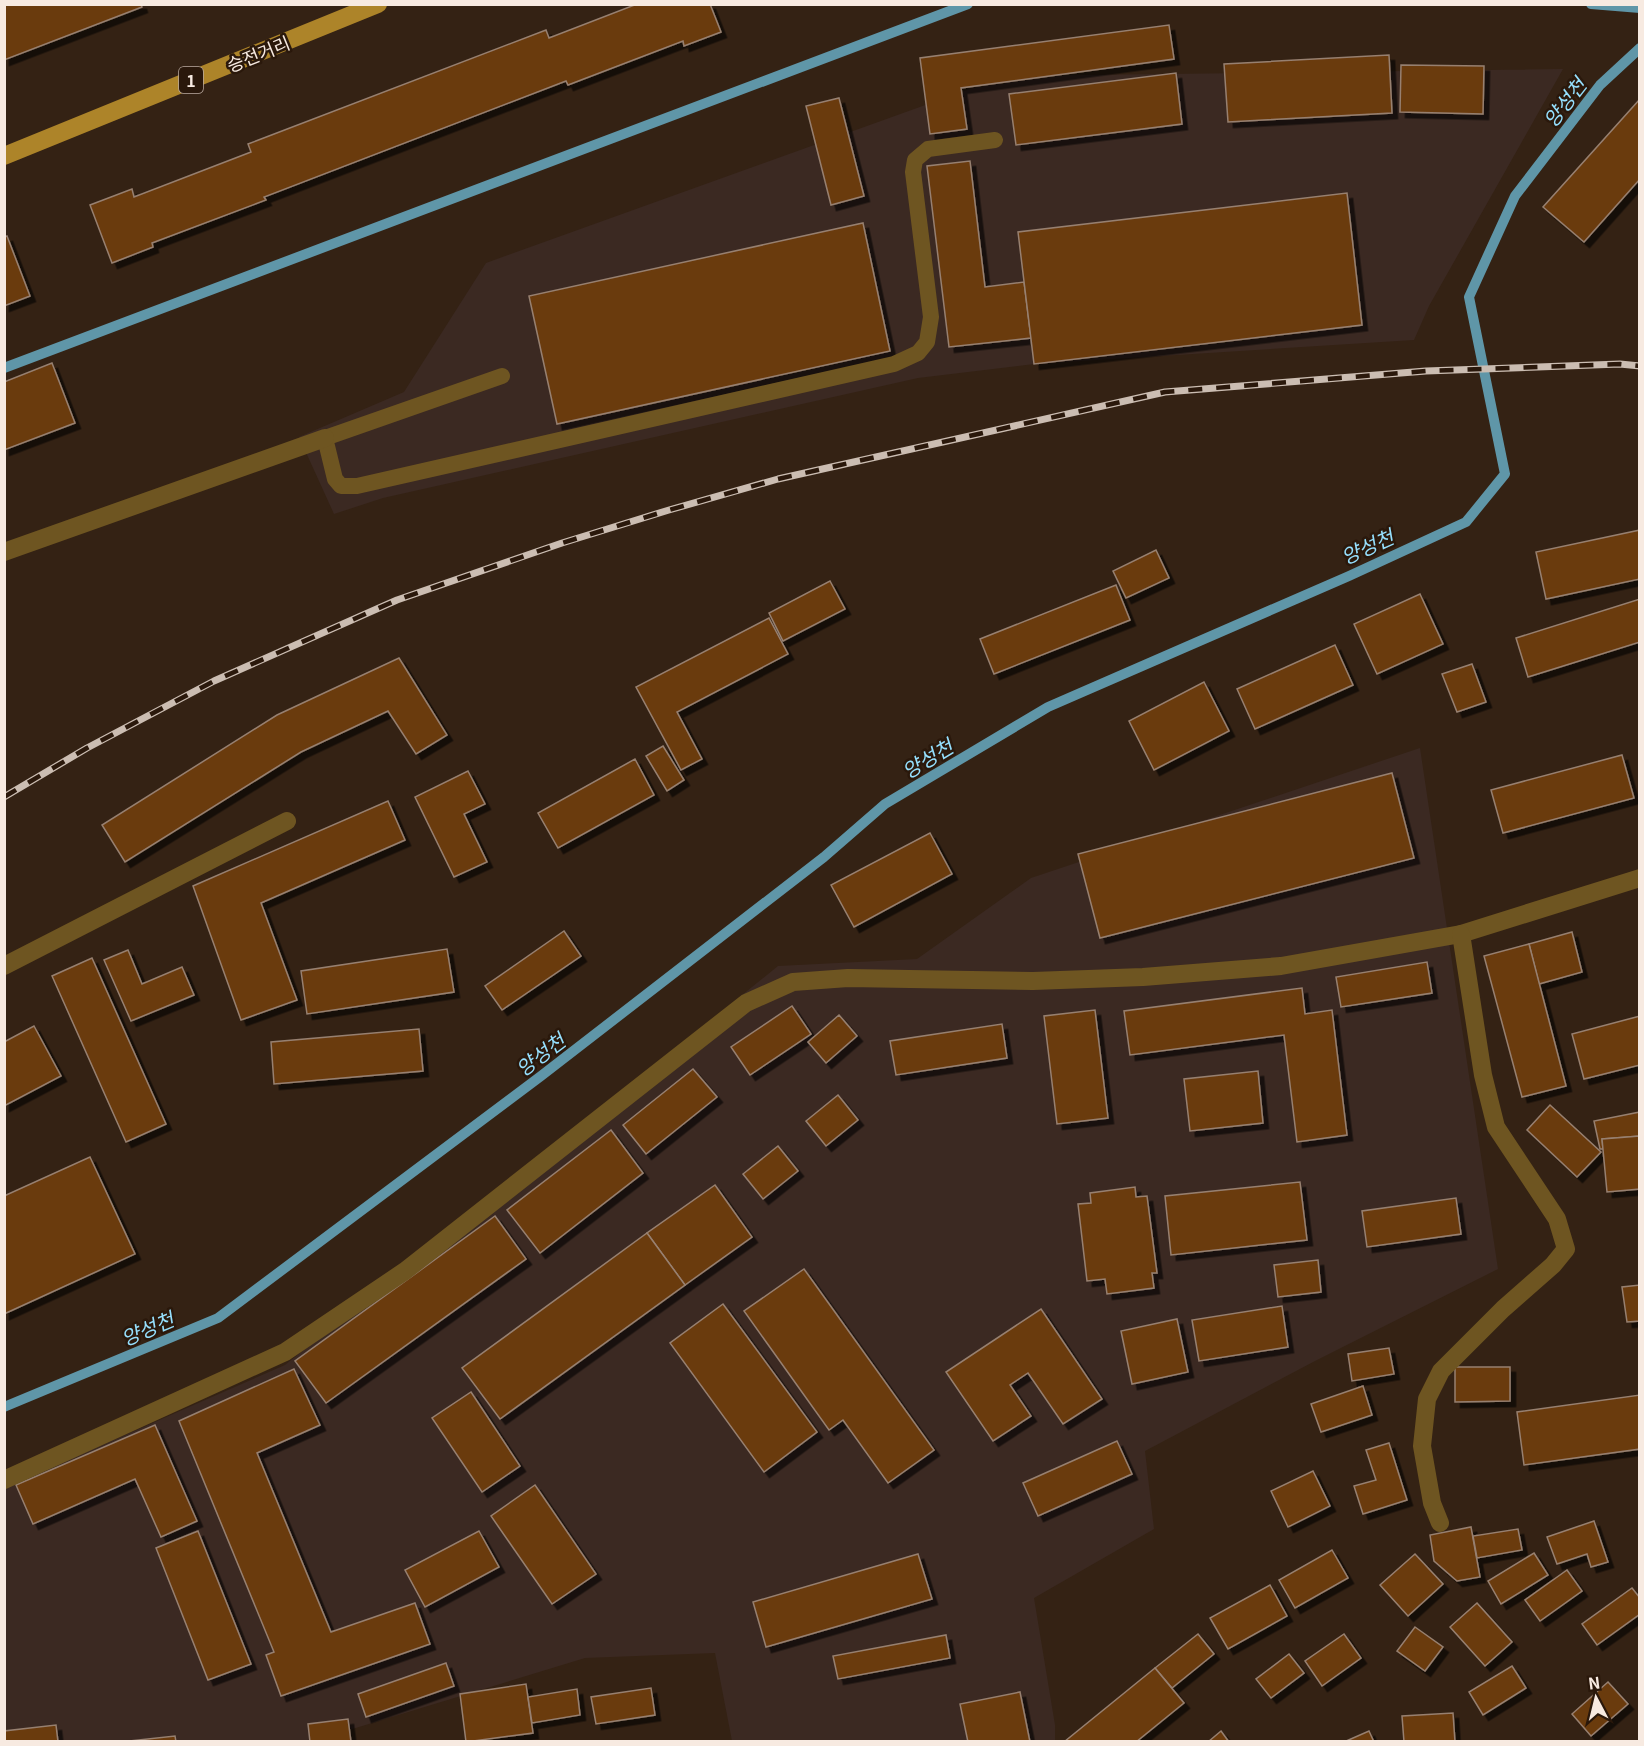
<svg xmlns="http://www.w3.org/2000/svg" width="1644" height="1746" font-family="Georgia,'Noto Sans KR',serif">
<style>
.industrial{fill:#3b2922}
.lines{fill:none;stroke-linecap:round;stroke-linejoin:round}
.stream{stroke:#5f96a8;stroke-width:10}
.building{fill:#6b3a0e;stroke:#978070;stroke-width:1.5;filter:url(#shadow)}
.lane{stroke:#6e5521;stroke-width:16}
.street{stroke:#6e5521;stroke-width:18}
.primary{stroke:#ad8429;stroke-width:18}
.rail-casing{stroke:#cbbdb2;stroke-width:7}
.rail{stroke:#2a180b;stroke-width:4.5;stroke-dasharray:14;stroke-linecap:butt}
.labels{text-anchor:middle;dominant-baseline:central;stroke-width:5;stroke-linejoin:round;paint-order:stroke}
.shield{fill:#2a180b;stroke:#baaba1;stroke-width:1.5}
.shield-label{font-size:16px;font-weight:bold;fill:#f7eae1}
.street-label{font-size:18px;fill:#f7eae1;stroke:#2a180b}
.water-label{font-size:20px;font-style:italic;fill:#96e0fe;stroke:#2a180b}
</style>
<defs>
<filter id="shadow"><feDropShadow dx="5.5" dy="5.5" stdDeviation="0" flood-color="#0009"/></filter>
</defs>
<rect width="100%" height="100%" fill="#342214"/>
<!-- industrial -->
<g class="industrial">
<polygon points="1563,69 1429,306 1414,340 1034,364 918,378 383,498 334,514 299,437 404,392 486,263 1006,76"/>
<polygon points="1420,748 1498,1269 1315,1361 1145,1451 1154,1529 1034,1598 1055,1725 1055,1741 732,1741 715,1653 585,1658 313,1741 5,1741 4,1488 285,1365 778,966 917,959 1031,878"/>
</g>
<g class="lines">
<!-- stream -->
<g class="stream">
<polyline points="1591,4 1640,8"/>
<polyline points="4,368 968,4"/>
<polyline points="4,1407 218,1318 541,1076 824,857 885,804 1048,707 1349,576 1466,522 1505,474 1469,297 1515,196 1600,85 1640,48"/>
</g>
</g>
<!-- building -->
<g class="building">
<polygon points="4,4 141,4 142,7 4,60"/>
<polygon points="637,4 710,4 721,32 684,46 683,41 568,85 566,81 264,197 266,200 152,243 153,247 112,263 90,205 132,189 134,197 251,152 248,144 546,30 549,38"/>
<polygon points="1169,25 1174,59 961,88 967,129 930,134 920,58"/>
<polygon points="1389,55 1392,113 1228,122 1224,64"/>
<polygon points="1401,65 1484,66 1483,114 1400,112"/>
<polygon points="1176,73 1182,124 1016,145 1009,94"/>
<polygon points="839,98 864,196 831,205 806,106"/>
<polygon points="1640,99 1640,179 1584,242 1543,207"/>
<polygon points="970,161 985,287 1024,282 1031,338 949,347 927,166"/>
<polygon points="1347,193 1362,325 1034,364 1018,232"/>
<polygon points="863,223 890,351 557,424 529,296"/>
<polygon points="7,236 30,296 4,306 4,237"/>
<polygon points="52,363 75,423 4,450 4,382"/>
<polygon points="1640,530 1640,579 1546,599 1536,552"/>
<polygon points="1156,550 1169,578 1126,598 1113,571"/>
<polygon points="830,581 845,609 783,641 769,613"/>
<polygon points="1116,585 1130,620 994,674 980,639"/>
<polygon points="1420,594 1443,644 1377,674 1354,624"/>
<polygon points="1640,599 1640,642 1528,677 1516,638"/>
<polygon points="769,618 788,654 677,712 702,759 681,770 636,687"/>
<polygon points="1335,645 1353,685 1255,729 1237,689"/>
<polygon points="399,658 447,735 416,754 388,711 301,752 125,862 102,825 277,715"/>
<polygon points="1472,664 1486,702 1457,712 1442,674"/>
<polygon points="1204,682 1229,731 1154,770 1129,721"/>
<polygon points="663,746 684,780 667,791 646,756"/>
<polygon points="1622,755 1634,798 1503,833 1491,790"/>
<polygon points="635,759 654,795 558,848 538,813"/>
<polygon points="468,771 485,804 464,814 487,862 454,877 415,797"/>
<polygon points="1392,773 1414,858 1100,938 1078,854"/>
<polygon points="388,801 405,840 261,903 297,1000 241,1020 193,886"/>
<polygon points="930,833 952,874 854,927 831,885"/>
<polygon points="564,931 581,956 502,1010 485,986"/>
<polygon points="1572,932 1582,972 1539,984 1529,944"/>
<polygon points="1529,944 1566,1086 1522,1097 1484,956"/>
<polygon points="447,949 454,992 307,1014 301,971"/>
<polygon points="128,950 142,984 182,967 194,995 131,1021 104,960"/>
<polygon points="92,958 166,1124 126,1142 52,976"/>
<polygon points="1427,962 1432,993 1341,1007 1336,977"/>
<polygon points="1302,988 1305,1014 1332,1010 1347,1135 1297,1142 1284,1035 1130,1055 1124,1011"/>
<polygon points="792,1006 811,1034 750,1075 731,1047"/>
<polygon points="1095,1010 1108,1118 1057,1124 1044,1016"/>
<polygon points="839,1015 857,1036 826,1063 808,1042"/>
<polygon points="1640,1016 1640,1065 1584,1079 1572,1034"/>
<polygon points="1002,1024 1007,1058 896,1075 890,1041"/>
<polygon points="34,1026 61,1076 4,1106 4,1042"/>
<polygon points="419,1029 423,1071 274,1084 271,1042"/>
<polygon points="693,1069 717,1097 646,1154 623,1125"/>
<polygon points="1258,1071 1263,1123 1190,1131 1184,1079"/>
<polygon points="838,1095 858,1120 826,1146 806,1121"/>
<polygon points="1550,1105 1601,1152 1577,1177 1527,1130"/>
<polygon points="1640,1112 1640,1136 1602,1139 1603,1149 1600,1149 1594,1121"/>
<polygon points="611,1130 643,1173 540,1253 507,1210"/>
<polygon points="1640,1136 1640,1189 1607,1192 1602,1139"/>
<polygon points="778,1146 798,1171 763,1199 743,1174"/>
<polygon points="90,1157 135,1254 4,1314 4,1196"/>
<polygon points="1300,1182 1307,1240 1171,1255 1165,1196"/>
<polygon points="715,1185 752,1237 685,1285 647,1233"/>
<polygon points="1135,1187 1136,1197 1147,1196 1157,1273 1152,1273 1154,1288 1107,1294 1105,1279 1087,1281 1078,1204 1091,1203 1090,1193"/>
<polygon points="1456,1198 1461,1234 1367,1247 1362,1211"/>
<polygon points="495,1216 526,1259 326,1403 295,1361"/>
<polygon points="647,1233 685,1285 500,1419 462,1368"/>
<polygon points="1318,1260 1321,1292 1278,1297 1274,1265"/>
<polygon points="804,1269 934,1450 888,1483 843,1420 829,1430 744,1311"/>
<polygon points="1640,1285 1640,1321 1627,1322 1622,1287"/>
<polygon points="723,1304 817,1432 764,1472 670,1343"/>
<polygon points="1282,1306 1288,1347 1199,1361 1192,1320"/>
<polygon points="1041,1309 1102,1399 1063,1424 1028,1373 1010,1385 1031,1416 993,1441 946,1372"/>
<polygon points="1177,1319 1188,1372 1132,1384 1121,1331"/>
<polygon points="1389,1348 1394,1374 1352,1381 1348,1354"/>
<polygon points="1455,1367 1510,1367 1510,1401 1455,1402"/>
<polygon points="294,1369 320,1425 257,1453 331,1632 415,1603 430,1644 281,1696 266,1655 274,1652 179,1421"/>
<polygon points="1363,1386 1372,1415 1321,1432 1311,1404"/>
<polygon points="471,1392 520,1466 482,1492 432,1418"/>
<polygon points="1640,1395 1640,1449 1524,1465 1517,1412"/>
<polygon points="155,1425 197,1521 161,1537 135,1479 33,1524 16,1485"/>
<polygon points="1117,1441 1132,1474 1038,1516 1023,1483"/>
<polygon points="1389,1443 1407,1500 1363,1514 1354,1486 1376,1480 1366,1450"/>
<polygon points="1313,1471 1330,1506 1288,1527 1271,1491"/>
<polygon points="535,1485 596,1574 552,1604 491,1516"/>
<polygon points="1594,1521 1608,1562 1591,1567 1587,1554 1557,1564 1547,1537"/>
<polygon points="1471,1527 1480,1577 1457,1581 1434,1561 1430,1535"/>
<polygon points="1518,1529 1522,1550 1477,1558 1473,1536"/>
<polygon points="198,1531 251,1664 208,1680 156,1548"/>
<polygon points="479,1531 499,1567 425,1607 405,1570"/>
<polygon points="1332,1550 1348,1578 1295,1608 1279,1580"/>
<polygon points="1534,1553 1548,1575 1501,1604 1488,1581"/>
<polygon points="918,1554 932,1599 766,1647 753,1602"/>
<polygon points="1415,1554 1443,1584 1408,1616 1380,1585"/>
<polygon points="1567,1570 1582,1591 1540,1621 1525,1600"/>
<polygon points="1270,1585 1287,1616 1228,1649 1210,1618"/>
<polygon points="1632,1588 1640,1598 1640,1614 1597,1645 1582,1624"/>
<polygon points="1477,1603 1512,1642 1485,1666 1450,1627"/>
<polygon points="1415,1627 1443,1647 1425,1671 1397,1651"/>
<polygon points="1198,1634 1214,1654 1172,1688 1155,1668"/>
<polygon points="1344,1634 1361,1658 1322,1686 1305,1661"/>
<polygon points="946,1635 950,1658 838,1679 833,1656"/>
<polygon points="1289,1654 1304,1673 1271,1698 1256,1679"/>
<polygon points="446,1663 454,1686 366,1717 358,1694"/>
<polygon points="1512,1666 1526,1688 1483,1715 1469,1692"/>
<polygon points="1155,1668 1184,1703 1136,1742 1064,1742"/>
<polygon points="1608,1682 1628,1704 1591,1736 1572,1714"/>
<polygon points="526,1684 533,1733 466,1742 460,1694"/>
<polygon points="651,1688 655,1715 596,1724 591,1697"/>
<polygon points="577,1689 580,1715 532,1723 528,1697"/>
<polygon points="1020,1692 1030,1742 968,1742 960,1704"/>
<polygon points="1453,1713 1455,1742 1404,1742 1402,1716"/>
<polygon points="348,1719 351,1742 310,1742 308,1724"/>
<polygon points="56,1725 58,1742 5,1742 4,1731"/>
<polygon points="1221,1731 1229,1742 1208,1742"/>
<polygon points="1369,1731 1374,1742 1344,1742"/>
<polygon points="175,1736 176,1742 120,1742"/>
</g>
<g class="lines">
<!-- lane -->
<polyline class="lane" points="502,376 325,438 335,479 341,486 357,486 894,364 918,353 927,342 931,317 913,172 915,160 928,149 995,140"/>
<!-- street -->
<g class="street">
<polyline points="4,552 325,438"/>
<polyline points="4,966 287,821"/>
<polyline points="4,1480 285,1352 405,1271 746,1003 793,982 848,978 1033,981 1143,977 1281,966 1461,934 1640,878"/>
<polyline points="1440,1523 1432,1503 1422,1446 1427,1399 1441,1371 1503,1309 1553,1265 1566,1249 1557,1219 1496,1127 1483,1075 1461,934"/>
</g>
<!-- primary -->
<polyline class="primary" points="4,156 378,4"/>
<!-- rail casing -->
<g class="rail-casing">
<polyline id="rail" points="4,797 87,748 214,681 397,600 562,543 669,510 778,479 1165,392 1426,371 1620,364 1640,366"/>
</g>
<!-- rail -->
<use href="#rail" class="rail"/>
</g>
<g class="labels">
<!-- shield labels -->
<rect class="shield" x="179" y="67" width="24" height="26" rx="4.5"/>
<g class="shield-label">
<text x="191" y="80">1</text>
</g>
<!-- street labels -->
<g class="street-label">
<text transform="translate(258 53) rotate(-22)">승전거리</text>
</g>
<!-- water labels -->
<g class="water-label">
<text transform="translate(1564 102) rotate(-52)">양성천</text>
<text transform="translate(1367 546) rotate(-24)">양성천</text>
<text transform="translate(927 758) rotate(-31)">양성천</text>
<text transform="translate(540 1054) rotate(-37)">양성천</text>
<text transform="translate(147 1328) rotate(-23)">양성천</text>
</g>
</g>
<!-- border -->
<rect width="1644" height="1746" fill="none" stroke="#f7eae1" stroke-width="12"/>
<!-- north arrow -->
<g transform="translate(1596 1698) rotate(353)" stroke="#2a180b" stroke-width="4.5" paint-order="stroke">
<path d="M0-4.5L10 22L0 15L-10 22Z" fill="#f7eae1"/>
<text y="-9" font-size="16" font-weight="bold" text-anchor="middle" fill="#f7eae1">N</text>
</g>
</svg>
